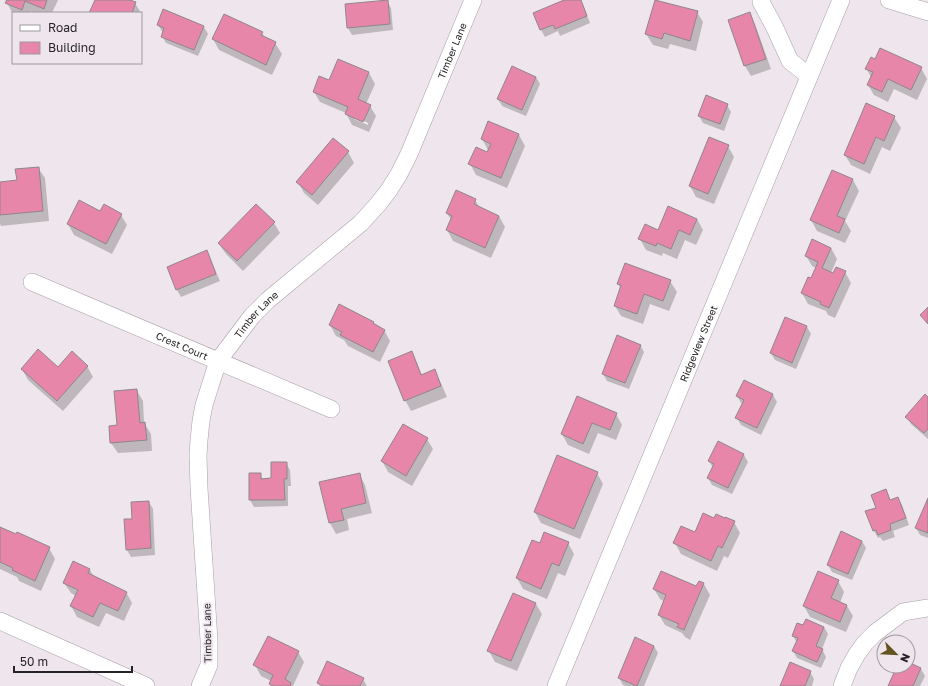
<svg xmlns="http://www.w3.org/2000/svg" width="928" height="686" font-family="'Golos Text',sans-serif">
<style>
.shadow{fill:#0003;fill-rule:evenodd}
.building{fill:#e886a9;stroke:#8f8689}
.lines{fill:none;stroke-linecap:round;stroke-linejoin:round}
.minor-casing{stroke:#a79fa5;stroke-width:18}
.minor{stroke:#fff;stroke-width:17}
.labels{text-anchor:middle;dominant-baseline:central;stroke-width:4;stroke-linejoin:round;paint-order:stroke}
.street-label{font-size:10px;fill:#262326;stroke:#eee6ec}
</style>
<rect width="100%" height="100%" fill="#eee6ec"/>
<!-- shadow -->
<g class="shadow">
<polygon points="5,0 58,0 52,13 35,13 31,11 31,13 13,14 7,3 7,2"/>
<polygon points="96,0 127,0 135,3 141,13 90,13"/>
<polygon points="566,0 581,0 590,23 560,36 558,31 545,37 541,30 534,13"/>
<polygon points="387,1 391,8 393,30 352,35 348,28"/>
<polygon points="697,12 703,22 696,51 670,44 668,49 653,45 646,34"/>
<polygon points="749,13 755,24 771,69 751,76 745,66 729,20"/>
<polygon points="158,25 204,27 208,34 198,56 166,43 162,36 163,33"/>
<polygon points="262,33 266,39 275,43 282,54 272,75 219,50 213,39"/>
<path d="M338 60 369 73 375 84 366 104 370 106 376 116 369 132 352 125 346 113 320 102 314 92 329 81ZM354 116 368 123V125L354 119Z"/>
<polygon points="876,60 921,68 927,79 917,100 894,89 888,102 874,95 868,85 871,77 866,68"/>
<polygon points="536,77 540,84 526,116 502,106 498,99"/>
<polygon points="727,105 731,112 724,131 703,123 699,116"/>
<polygon points="894,117 901,128 890,151 882,147 870,174 851,165 845,155"/>
<polygon points="489,122 519,135 525,146 507,188 476,175 470,164 488,153 489,150 488,150 482,139"/>
<polygon points="728,146 734,157 714,204 696,197 690,186"/>
<polygon points="348,152 354,163 318,205 304,193 298,182"/>
<polygon points="38,168 45,178 49,221 1,226 0,224 0,183 18,181"/>
<polygon points="853,180 859,191 845,221 851,231 845,243 817,231 811,220"/>
<polygon points="475,200 480,208 499,216 505,227 491,258 453,241 447,230 451,220 447,213"/>
<polygon points="121,215 127,225 112,254 74,235 68,224"/>
<polygon points="697,219 703,230 696,245 685,240 677,259 663,253 662,256 646,250 640,239 658,231"/>
<polygon points="274,223 280,233 243,271 226,254 219,244"/>
<polygon points="831,248 837,259 831,273 833,274 845,272 851,283 835,318 828,315 826,311 808,304 802,293 811,280 816,268 812,266 806,256"/>
<polygon points="206,252 210,258 220,281 181,297 177,290 168,267"/>
<polygon points="670,281 677,292 669,311 650,304 643,324 621,316 615,306 621,289 618,284"/>
<polygon points="786,318 807,327 811,334 796,369 775,360 771,353"/>
<polygon points="373,323 375,325 384,330 390,341 380,362 348,346 344,340 336,336 330,325"/>
<polygon points="640,345 644,352 629,389 607,381 603,374"/>
<polygon points="411,352 417,363 422,375 434,371 440,381 447,397 411,411 405,400"/>
<polygon points="87,366 93,377 63,411 28,380 22,369 59,368"/>
<polygon points="744,381 773,395 777,402 761,435 741,425 737,418 743,404 741,403 737,396"/>
<polygon points="137,391 143,401 144,423 151,434 152,451 118,453 111,443 118,426"/>
<polygon points="578,398 616,414 622,425 616,440 598,433 589,454 568,445 562,434"/>
<polygon points="928,398 928,439 911,424 907,417"/>
<polygon points="427,439 433,449 412,486 388,472 382,461"/>
<polygon points="718,442 744,455 748,462 732,494 712,485 708,478 713,468 709,461"/>
<polygon points="286,463 290,470 291,486 288,486 288,506 254,507 250,500 260,474 263,480 272,479"/>
<polygon points="597,473 603,484 580,539 541,523 535,512"/>
<polygon points="359,474 365,485 372,513 347,519 349,530 336,534 330,523 321,483"/>
<polygon points="886,491 891,501 898,498 902,505 909,525 893,531 895,537 883,541 880,537 878,538 874,531 867,512 877,508"/>
<polygon points="928,500 928,538 920,535 916,528"/>
<polygon points="149,502 153,509 155,555 131,557 127,550 133,520"/>
<polygon points="714,520 725,520 734,522 740,533 728,558 724,556 717,571 681,554 675,543 695,533"/>
<polygon points="0,528 49,548 55,559 41,591 19,581 17,577 0,569"/>
<polygon points="862,541 866,548 852,580 832,572 828,565"/>
<polygon points="568,543 574,554 565,576 558,573 547,599 523,589 517,578 540,544"/>
<polygon points="90,570 94,577 126,592 132,603 124,621 106,613 99,627 77,617 71,606 76,596 71,593 64,583"/>
<polygon points="838,581 844,592 840,603 847,606 853,616 846,632 810,617 804,606"/>
<polygon points="699,582 704,584 710,595 690,640 685,637 682,633 665,625 659,615 665,602 660,599 654,589 697,588"/>
<polygon points="536,604 542,614 517,671 495,662 489,651"/>
<polygon points="803,627 824,627 828,634 822,649 826,657 821,668 797,658 793,651 797,643 793,636"/>
<polygon points="654,646 658,653 644,686 626,686 623,685 619,678"/>
<polygon points="298,652 304,662 293,686 271,686 270,684 271,681 261,676 255,665"/>
<polygon points="908,663 921,669 925,676 920,686 889,686 898,666 908,666"/>
<polygon points="810,672 814,679 812,686 781,686"/>
<polygon points="363,679 367,686 320,686 318,683"/>
</g>
<!-- building -->
<g class="building">
<polygon points="7,0 47,0 44,9 25,1 22,10 5,3"/>
<polygon points="95,0 130,0 136,2 132,13 89,13"/>
<polygon points="388,0 390,24 347,28 345,4"/>
<polygon points="564,0 581,0 587,16 555,29 553,25 540,30 533,13"/>
<polygon points="655,0 698,11 690,41 664,33 662,39 645,34"/>
<polygon points="163,9 204,26 194,50 161,37 164,28 157,25"/>
<polygon points="750,12 766,59 744,66 728,20"/>
<polygon points="224,14 263,32 261,35 276,42 266,65 212,39"/>
<polygon points="880,48 922,67 911,90 888,79 882,92 867,85 873,72 865,69 871,57 875,59"/>
<polygon points="338,59 369,72 358,99 371,105 363,122 345,114 348,107 313,92 319,76 329,80"/>
<polygon points="512,66 536,77 522,110 497,99"/>
<polygon points="706,95 728,104 720,124 698,116"/>
<polygon points="866,103 895,116 884,141 876,137 864,164 844,155"/>
<polygon points="488,121 519,134 501,178 468,164 476,147 487,152 491,144 481,139"/>
<polygon points="709,137 729,145 708,194 689,186"/>
<polygon points="333,138 349,151 312,195 296,182"/>
<polygon points="39,167 43,211 0,215 0,182 17,180 15,169"/>
<polygon points="832,170 853,179 837,216 845,219 839,233 810,220"/>
<polygon points="456,190 476,199 474,204 499,216 485,248 446,230 452,216 446,213"/>
<polygon points="79,200 100,211 104,204 122,214 106,244 67,224"/>
<polygon points="256,204 275,222 237,261 218,243"/>
<polygon points="668,206 697,219 690,235 679,230 671,249 657,243 656,246 638,239 645,224 658,230"/>
<polygon points="812,239 831,248 822,268 833,273 836,267 846,271 829,308 820,304 821,302 801,293 808,277 811,278 818,262 805,256"/>
<polygon points="207,250 216,274 176,290 167,267"/>
<polygon points="625,263 671,280 663,301 644,294 637,314 614,306 621,285 617,284"/>
<polygon points="339,304 374,322 373,323 385,330 373,352 340,335 342,332 329,325"/>
<polygon points="928,307 928,324 920,315"/>
<polygon points="785,317 807,326 792,363 770,353"/>
<polygon points="617,335 641,345 625,383 602,374"/>
<polygon points="38,349 58,367 72,351 88,366 57,401 21,369"/>
<polygon points="412,351 421,375 435,369 441,386 404,401 388,361"/>
<polygon points="744,380 773,394 757,428 735,418 744,400 736,396"/>
<polygon points="137,389 140,423 145,422 147,440 110,443 109,426 117,425 114,391"/>
<polygon points="925,394 928,397 928,429 924,433 905,417"/>
<polygon points="577,396 617,413 610,430 592,423 583,444 561,434"/>
<polygon points="403,424 428,438 406,476 381,461"/>
<polygon points="718,441 744,454 728,488 707,478 714,464 708,461"/>
<polygon points="557,455 598,472 574,529 534,512"/>
<polygon points="271,462 287,462 287,479 284,479 285,500 249,500 249,473 261,473 261,479 271,478"/>
<polygon points="360,473 366,503 341,509 344,520 329,523 319,482"/>
<polygon points="886,489 890,500 898,497 906,518 890,524 891,530 878,535 876,530 873,531 865,511 876,508 871,495"/>
<polygon points="928,498 928,533 915,528"/>
<polygon points="149,501 151,548 126,550 124,519 132,519 131,502"/>
<polygon points="703,513 714,518 716,514 725,518 725,517 735,521 722,548 718,546 711,561 673,543 681,526 695,532"/>
<polygon points="0,527 16,534 17,532 50,547 35,581 12,570 13,568 0,562"/>
<polygon points="841,531 862,541 848,574 827,565"/>
<polygon points="544,532 569,542 559,566 552,563 541,589 516,578 532,540 540,543"/>
<polygon points="73,561 90,569 88,573 127,592 118,611 100,603 93,617 70,606 78,590 63,583"/>
<polygon points="661,571 696,586 699,581 704,583 684,630 677,627 679,624 658,615 666,595 653,589"/>
<polygon points="818,571 839,580 831,598 847,605 840,622 803,606"/>
<polygon points="513,593 536,603 511,661 487,651"/>
<polygon points="806,619 824,627 816,646 823,649 817,662 792,651 798,638 792,636 797,623 803,625"/>
<polygon points="268,636 299,651 285,679 291,683 290,686 273,686 269,684 273,675 253,665"/>
<polygon points="635,637 654,646 637,686 618,678"/>
<polygon points="327,661 364,678 360,686 323,686 317,683"/>
<polygon points="790,662 811,671 805,686 780,686"/>
<polygon points="908,662 921,668 913,686 888,686 897,666 908,666"/>
</g>
<g class="lines">
<!-- minor casing -->
<g class="minor-casing">
<g id="minor">
<polyline points="761,0 761,2 774,26 790,61 809,76"/>
<polyline points="889,0 928,12"/>
<path id="s1" d="M32 282 331 409"/>
<polyline points="0,621 146,686"/>
<path id="s2" d="M200 686 209 665V640L199 488 198 456 199 440 201 421 204 405 218 361 252 316 268 300 361 223 379 203 389 190 399 174 409 154 473 0"/>
<path id="s3" d="M556 686 841 0"/>
<polyline points="842,686 849,668 857,654 865,643 875,633 903,612 928,608"/>
</g>
</g>
<!-- minor -->
<use href="#minor" class="minor"/>
</g>
<g class="labels">
<!-- street labels -->
<g class="street-label">
<text stroke="none"><textPath href="#s2" startOffset="726">Timber Lane</textPath></text>
<text stroke="none"><textPath href="#s2" startOffset="390">Timber Lane</textPath></text>
<text stroke="none"><textPath href="#s3" startOffset="371">Ridgeview Street</textPath></text>
<text stroke="none"><textPath href="#s1" startOffset="163">Crest Court</textPath></text>
<text transform="translate(207 633) rotate(-91)">Timber Lane</text>
</g>
</g>
<!-- legend -->
<rect x="12" y="12" width="130" height="52" fill="#eee6ec" stroke="#9e989d"/>
<rect x="20" y="25" width="20" height="6" fill="#ffffff" stroke="#9e989d"/>
<text x="48" y="32" font-size="12" fill="#262326">Road</text>
<rect x="20" y="42" width="20" height="12" fill="#e886a9" stroke="#9e989d"/>
<text x="48" y="52" font-size="12" fill="#262326">Building</text>
<!-- north arrow -->
<g transform="translate(896 654) rotate(114)"><circle r="19" fill="#eee6ec" stroke="#9e989d"/>
<path d="M0-3L7 15L0 10L-7 15Z" fill="#635421"/>
<text y="-6" font-size="11" font-weight="bold" text-anchor="middle" fill="#262326">N</text>
</g>
<!-- scale -->
<path d="M14 666v6h118v-6" fill="none" stroke="#262326" stroke-width="2"/>
<text x="20" y="666" font-size="12" fill="#262326" stroke="#eee6ec" stroke-width="3" paint-order="stroke">50 m</text>
</svg>
